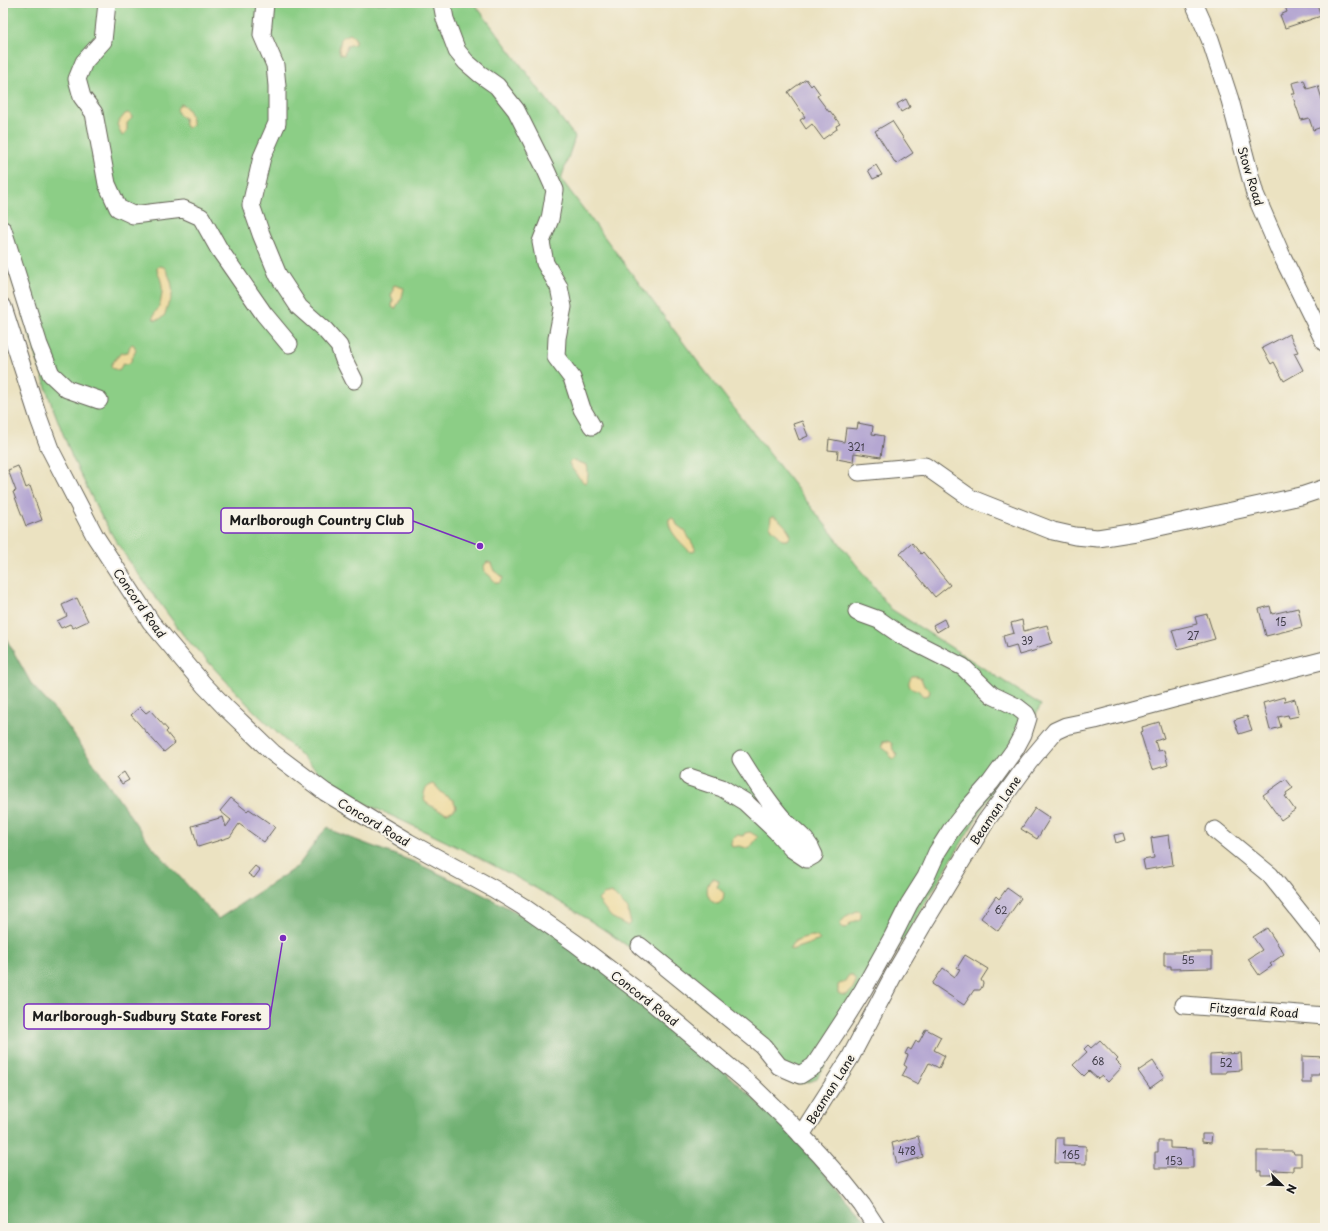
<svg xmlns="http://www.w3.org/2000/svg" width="1328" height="1231" font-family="'Playpen Sans',sans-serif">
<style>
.green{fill:#8cce86;stroke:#547551}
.forest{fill:#71b173;stroke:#466648}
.sand{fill:#eeda9e;stroke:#857b5d}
.building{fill:#b5a7d2}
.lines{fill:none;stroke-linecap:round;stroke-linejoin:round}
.minor-casing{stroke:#646156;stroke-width:19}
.minor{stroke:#fff;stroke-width:17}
.labels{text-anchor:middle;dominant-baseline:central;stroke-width:4;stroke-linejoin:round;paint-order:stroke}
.number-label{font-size:10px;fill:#423f4a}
.street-label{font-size:12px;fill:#1c1c1c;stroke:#f7f3e8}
.leader{fill:none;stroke:#7b2cbf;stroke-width:1.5}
.callout-dot{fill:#7b2cbf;stroke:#f7f3e8;stroke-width:1.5}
.callout{fill:#f7f3e8;stroke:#7b2cbf;stroke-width:1.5}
.callout-label{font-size:13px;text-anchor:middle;font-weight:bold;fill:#1c1c1c}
</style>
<rect width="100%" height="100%" fill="#f7f3e8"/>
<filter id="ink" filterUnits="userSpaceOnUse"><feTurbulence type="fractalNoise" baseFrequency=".025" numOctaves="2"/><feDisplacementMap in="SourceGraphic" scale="8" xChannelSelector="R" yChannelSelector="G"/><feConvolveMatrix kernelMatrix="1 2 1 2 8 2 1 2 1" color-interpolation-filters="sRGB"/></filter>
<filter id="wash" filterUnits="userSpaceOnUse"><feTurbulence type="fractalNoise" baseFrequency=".012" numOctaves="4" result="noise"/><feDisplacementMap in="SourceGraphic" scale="16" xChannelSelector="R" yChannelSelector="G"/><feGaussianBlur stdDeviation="0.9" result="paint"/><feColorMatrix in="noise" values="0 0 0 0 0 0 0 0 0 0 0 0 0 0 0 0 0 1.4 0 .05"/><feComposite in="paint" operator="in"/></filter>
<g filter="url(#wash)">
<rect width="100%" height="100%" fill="#ebe2c1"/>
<!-- green -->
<path class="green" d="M3 3H474L575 137 561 179 698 362 891 609 1041 705 1002 776 898 948 817 1078C809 1083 800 1085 791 1082 776 1077 769 1060 758 1051 749 1042 738 1034 728 1026 708 1009 687 993 667 976 565 893 443 839 324 785L327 780 254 711 184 636 131 564 114 538 99 512 72 457 50 400 3 250Z"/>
<!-- forest -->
<polygon class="forest" points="3,633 32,685 62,718 150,844 218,919 298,866 322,833 328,827 335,832 414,862 474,890 550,930 633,989 784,1126 873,1228 3,1228"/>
<!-- sand -->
<g class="sand">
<polygon points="350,34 355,38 355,44 347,46 344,55 340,54 339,50 341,38"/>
<path d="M181 104C188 106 193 118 192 125L190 127 187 128 185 125 184 118C178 115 174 109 181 104Z"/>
<path d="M128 113 131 115 132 118 127 123C127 129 128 133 122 136L117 124 125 114Z"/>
<path d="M159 266 164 267C169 274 174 287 172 295 171 300 168 303 167 307 165 315 164 319 155 320L153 318C154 312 159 309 160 304 162 297 163 287 161 281 160 276 157 274 157 268Z"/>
<polygon points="394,285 404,288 402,297 395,309 392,307 393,300 391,295 393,292 393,287"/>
<path d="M132 344 134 345 136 350 130 363 128 364 123 363 119 371 112 368 111 365C114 360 118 357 121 353L128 352 130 346Z"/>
<path d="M572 460 587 465C588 470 589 479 585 483 581 481 570 467 569 463Z"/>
<path d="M773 516C780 519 787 527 791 535L788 540H782L776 532 770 527 771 517Z"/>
<path d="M672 518 675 520 677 525 685 531 695 548V550L693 552 689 551C682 543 667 531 669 519Z"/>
<polygon points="487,562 491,563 494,571 502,576 503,579 499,583 496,583 490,576 485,572 484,566"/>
<path d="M912 676H916L921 678 924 686 930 690 929 695 923 696 918 690 910 687C908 683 909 680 912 676Z"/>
<polygon points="886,741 890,742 892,744 893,750 897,754 897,757 895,759 890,757 888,752 882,747 883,742"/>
<path d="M434 784 442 793 454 801 456 807 454 810 447 813 438 810 425 802C422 793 425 786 434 784Z"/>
<path d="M750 832 758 837 749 849 740 846 732 847 731 845C731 839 733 837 737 835L743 836 745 833Z"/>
<path d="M714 878 718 880 719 882 717 887 724 893 723 900 718 904C706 902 703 883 714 878Z"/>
<polygon points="612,893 628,909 629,916 631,923 628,926 611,917 598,900 603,895"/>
<polygon points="857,911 859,911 861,913 861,917 859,920 852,922 846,928 841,927 840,924 846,916"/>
<path d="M813 936 817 937 820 940 791 950 790 948C793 939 805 937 813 936Z"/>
<path d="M849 975H852L856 981C853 990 848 999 838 993V985L845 981Z"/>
</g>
<g id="blocks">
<!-- building -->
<g class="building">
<polygon points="1290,3 1314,3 1314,5 1317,4 1321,16 1285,28 1280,15 1287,12 1285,6"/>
<polygon points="806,79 811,86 813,84 820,94 817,96 829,112 830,111 840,124 836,126 837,129 823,139 812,124 806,129 800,120 805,117 788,92"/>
<polygon points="1304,80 1307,89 1318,86 1325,109 1325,126 1313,130 1309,118 1301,120 1292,94 1295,94 1292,83"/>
<polygon points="906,99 910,107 901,112 897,104"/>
<polygon points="892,121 913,153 896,164 875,131"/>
<polygon points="876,165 882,175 873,179 868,170"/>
<polygon points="1289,334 1298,352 1294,353 1303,370 1284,381 1274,362 1271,364 1262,348"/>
<polygon points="802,421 808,436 799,440 793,424"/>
<polygon points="858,423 873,426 872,434 884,436 881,457 854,453 853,462 837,459 838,451 828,450 829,439 844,442 846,428 857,429"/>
<polygon points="18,466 26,488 30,486 42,520 26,526 13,492 16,491 8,470"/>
<polygon points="912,543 921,554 923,552 950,585 935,597 900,554"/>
<polygon points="77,598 88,621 73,628 70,624 61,628 57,621 67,616 62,605"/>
<polygon points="1270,606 1272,614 1298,608 1302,627 1266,636 1259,609"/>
<polygon points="1207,614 1215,639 1178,649 1172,630 1197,624 1195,617"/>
<polygon points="944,619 947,626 937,632 933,625"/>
<polygon points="1022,620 1024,631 1047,625 1052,643 1036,648 1037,650 1019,655 1016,645 1006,648 1003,636 1014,633 1011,623"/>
<polygon points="1284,697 1285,702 1295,699 1299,716 1289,718 1288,715 1278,717 1281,727 1270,730 1263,703"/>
<polygon points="140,707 146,713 150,710 168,730 166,732 175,743 164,752 131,715"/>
<polygon points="1247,716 1252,730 1239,734 1234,720"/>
<polygon points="1159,722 1164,738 1155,741 1158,751 1164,750 1168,765 1152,770 1140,732 1143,731 1142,727"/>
<polygon points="124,772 129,780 122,784 117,777"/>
<polygon points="1286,779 1293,788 1286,793 1287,795 1285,796 1295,810 1281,820 1263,795"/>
<polygon points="231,798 247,811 249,809 275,827 264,842 239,824 230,837 198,847 192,826 223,817 226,827 231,820 220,811"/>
<polygon points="1035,808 1050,818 1037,839 1021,829"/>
<polygon points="1123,833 1125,840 1116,843 1114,835"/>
<polygon points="1169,835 1173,865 1145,870 1143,860 1154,858 1151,838"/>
<polygon points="255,866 260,870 254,878 248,874"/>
<polygon points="1007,888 1021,898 998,931 981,918 996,896 999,899"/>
<polygon points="1267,928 1284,954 1270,964 1272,966 1259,975 1248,959 1262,950 1253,937"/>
<polygon points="1164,952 1212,952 1212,968 1171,969 1171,966 1164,966"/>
<polygon points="965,955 988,969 981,980 983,983 982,987 980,990 974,990 964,1005 932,984 943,968 955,977 960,969 957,968"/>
<polygon points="926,1029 941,1037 934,1050 945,1056 939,1068 929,1063 918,1084 902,1076 907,1067 904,1065 908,1055 905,1054 908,1048 911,1050 916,1041 919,1042"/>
<polygon points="1100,1040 1118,1059 1116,1061 1122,1067 1108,1082 1102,1076 1098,1079 1089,1071 1084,1076 1073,1065 1087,1052 1084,1049 1088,1045 1091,1048"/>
<polygon points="1241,1053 1242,1070 1226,1071 1226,1073 1210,1073 1210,1055"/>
<polygon points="1302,1056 1325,1057 1325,1073 1318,1073 1318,1075 1311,1075 1311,1083 1302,1083"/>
<polygon points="1153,1061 1164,1078 1150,1088 1138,1071"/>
<polygon points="1202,1134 1212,1134 1211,1143 1202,1142"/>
<polygon points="918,1136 923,1157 897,1164 892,1143"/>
<polygon points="1056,1138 1064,1138 1064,1145 1086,1146 1086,1164 1055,1163"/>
<polygon points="1158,1141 1170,1141 1170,1148 1193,1149 1193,1168 1155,1168 1155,1152 1158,1152"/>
<polygon points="1257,1151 1293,1151 1294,1154 1301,1154 1301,1166 1293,1166 1293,1171 1274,1170 1274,1175 1261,1175 1261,1171 1257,1171"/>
</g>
</g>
</g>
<g filter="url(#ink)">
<use href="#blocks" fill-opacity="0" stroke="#646156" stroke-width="1"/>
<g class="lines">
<!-- minor casing -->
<g class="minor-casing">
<g id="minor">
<polyline points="107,3 103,41 84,62 77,79 82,97 94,113 107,184 118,208 133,215 183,209 201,217 219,249 264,314 289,344"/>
<polyline points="265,3 262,35 275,65 277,86 277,123 262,157 251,205 261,234 278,275 299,307 325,330 339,346 344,360 354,380"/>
<polyline points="442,3 445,19 457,51 466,62 480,74 497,86 516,110 546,170 555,190 550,219 541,242 545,263 559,287 563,307 557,338 556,357 572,378 582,409 592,426"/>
<polyline points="1194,3 1210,39 1230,100 1255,194 1281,254 1325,343"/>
<polyline points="3,230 39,345 51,374 67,389 99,400"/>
<polyline points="3,307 39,419 50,449 95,536 151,622 204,685 226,708 273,753 325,792 408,842 494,889 522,906 575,943 652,1002 752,1086 787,1120 820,1155 842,1180 862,1205 877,1228"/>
<polyline points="859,472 925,466 972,499 1053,531 1075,536 1098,538 1136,532 1301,496 1325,488"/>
<path d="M689 777 722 788 745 802 776 831 792 849 807 859 814 855C807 837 796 833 784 820 768 802 754 780 741 759"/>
<polyline points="1215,830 1270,875 1325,944"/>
<polyline points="640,946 763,1046 779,1066 800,1075 814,1066 846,1017 863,990 892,938 909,904 926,877 937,852 951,830 969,807 991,782 1015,749 1023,734 1028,718 1026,714 1017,707 992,695 963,667 902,636 879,620 857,612"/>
<polyline points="1184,1005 1325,1016"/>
<polyline points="801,1135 850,1058 894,974 924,923 986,821 1029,762 1055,731 1066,726 1095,720 1173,699 1325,660"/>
</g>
</g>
<!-- minor -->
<use href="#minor" class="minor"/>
</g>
</g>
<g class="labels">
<!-- number labels -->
<g class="number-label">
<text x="856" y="446">321</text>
<text x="1281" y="621">15</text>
<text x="1193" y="635">27</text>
<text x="1027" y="640">39</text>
<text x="1001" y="909">62</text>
<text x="1188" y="959">55</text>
<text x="1098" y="1060">68</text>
<text x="1226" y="1062">52</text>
<text x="907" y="1150">478</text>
<text x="1071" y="1154">165</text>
<text x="1174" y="1160">153</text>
</g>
<!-- street labels -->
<g class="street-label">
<text transform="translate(1251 176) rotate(73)">Stow Road</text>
<text transform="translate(140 603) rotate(55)">Concord Road</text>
<text transform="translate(995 810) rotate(-56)">Beaman Lane</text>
<text transform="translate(374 822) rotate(31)">Concord Road</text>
<text transform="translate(645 998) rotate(38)">Concord Road</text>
<text transform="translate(1254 1010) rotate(4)">Fitzgerald Road</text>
<text transform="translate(830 1089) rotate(-58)">Beaman Lane</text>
</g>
</g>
<!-- callouts -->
<path class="leader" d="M480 546L413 521M283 938L270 1017"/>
<g class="callout-dot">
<circle cx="480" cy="546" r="4"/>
<circle cx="283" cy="938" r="4"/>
</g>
<g class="callout">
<rect x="221" y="508" width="192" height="25" rx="4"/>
<rect x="24" y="1004" width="246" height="25" rx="4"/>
</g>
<g class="callout-label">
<text x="317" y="525">Marlborough Country Club</text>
<text x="147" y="1021">Marlborough-Sudbury State Forest</text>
</g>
<!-- margin -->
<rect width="1328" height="1231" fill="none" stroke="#f7f3e8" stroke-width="16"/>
<!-- north arrow -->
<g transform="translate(1282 1185) rotate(113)" stroke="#f7f3e8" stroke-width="3" paint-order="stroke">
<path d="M0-3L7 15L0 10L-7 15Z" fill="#1c1c1c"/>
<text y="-6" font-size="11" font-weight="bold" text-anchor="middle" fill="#1c1c1c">N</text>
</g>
</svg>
